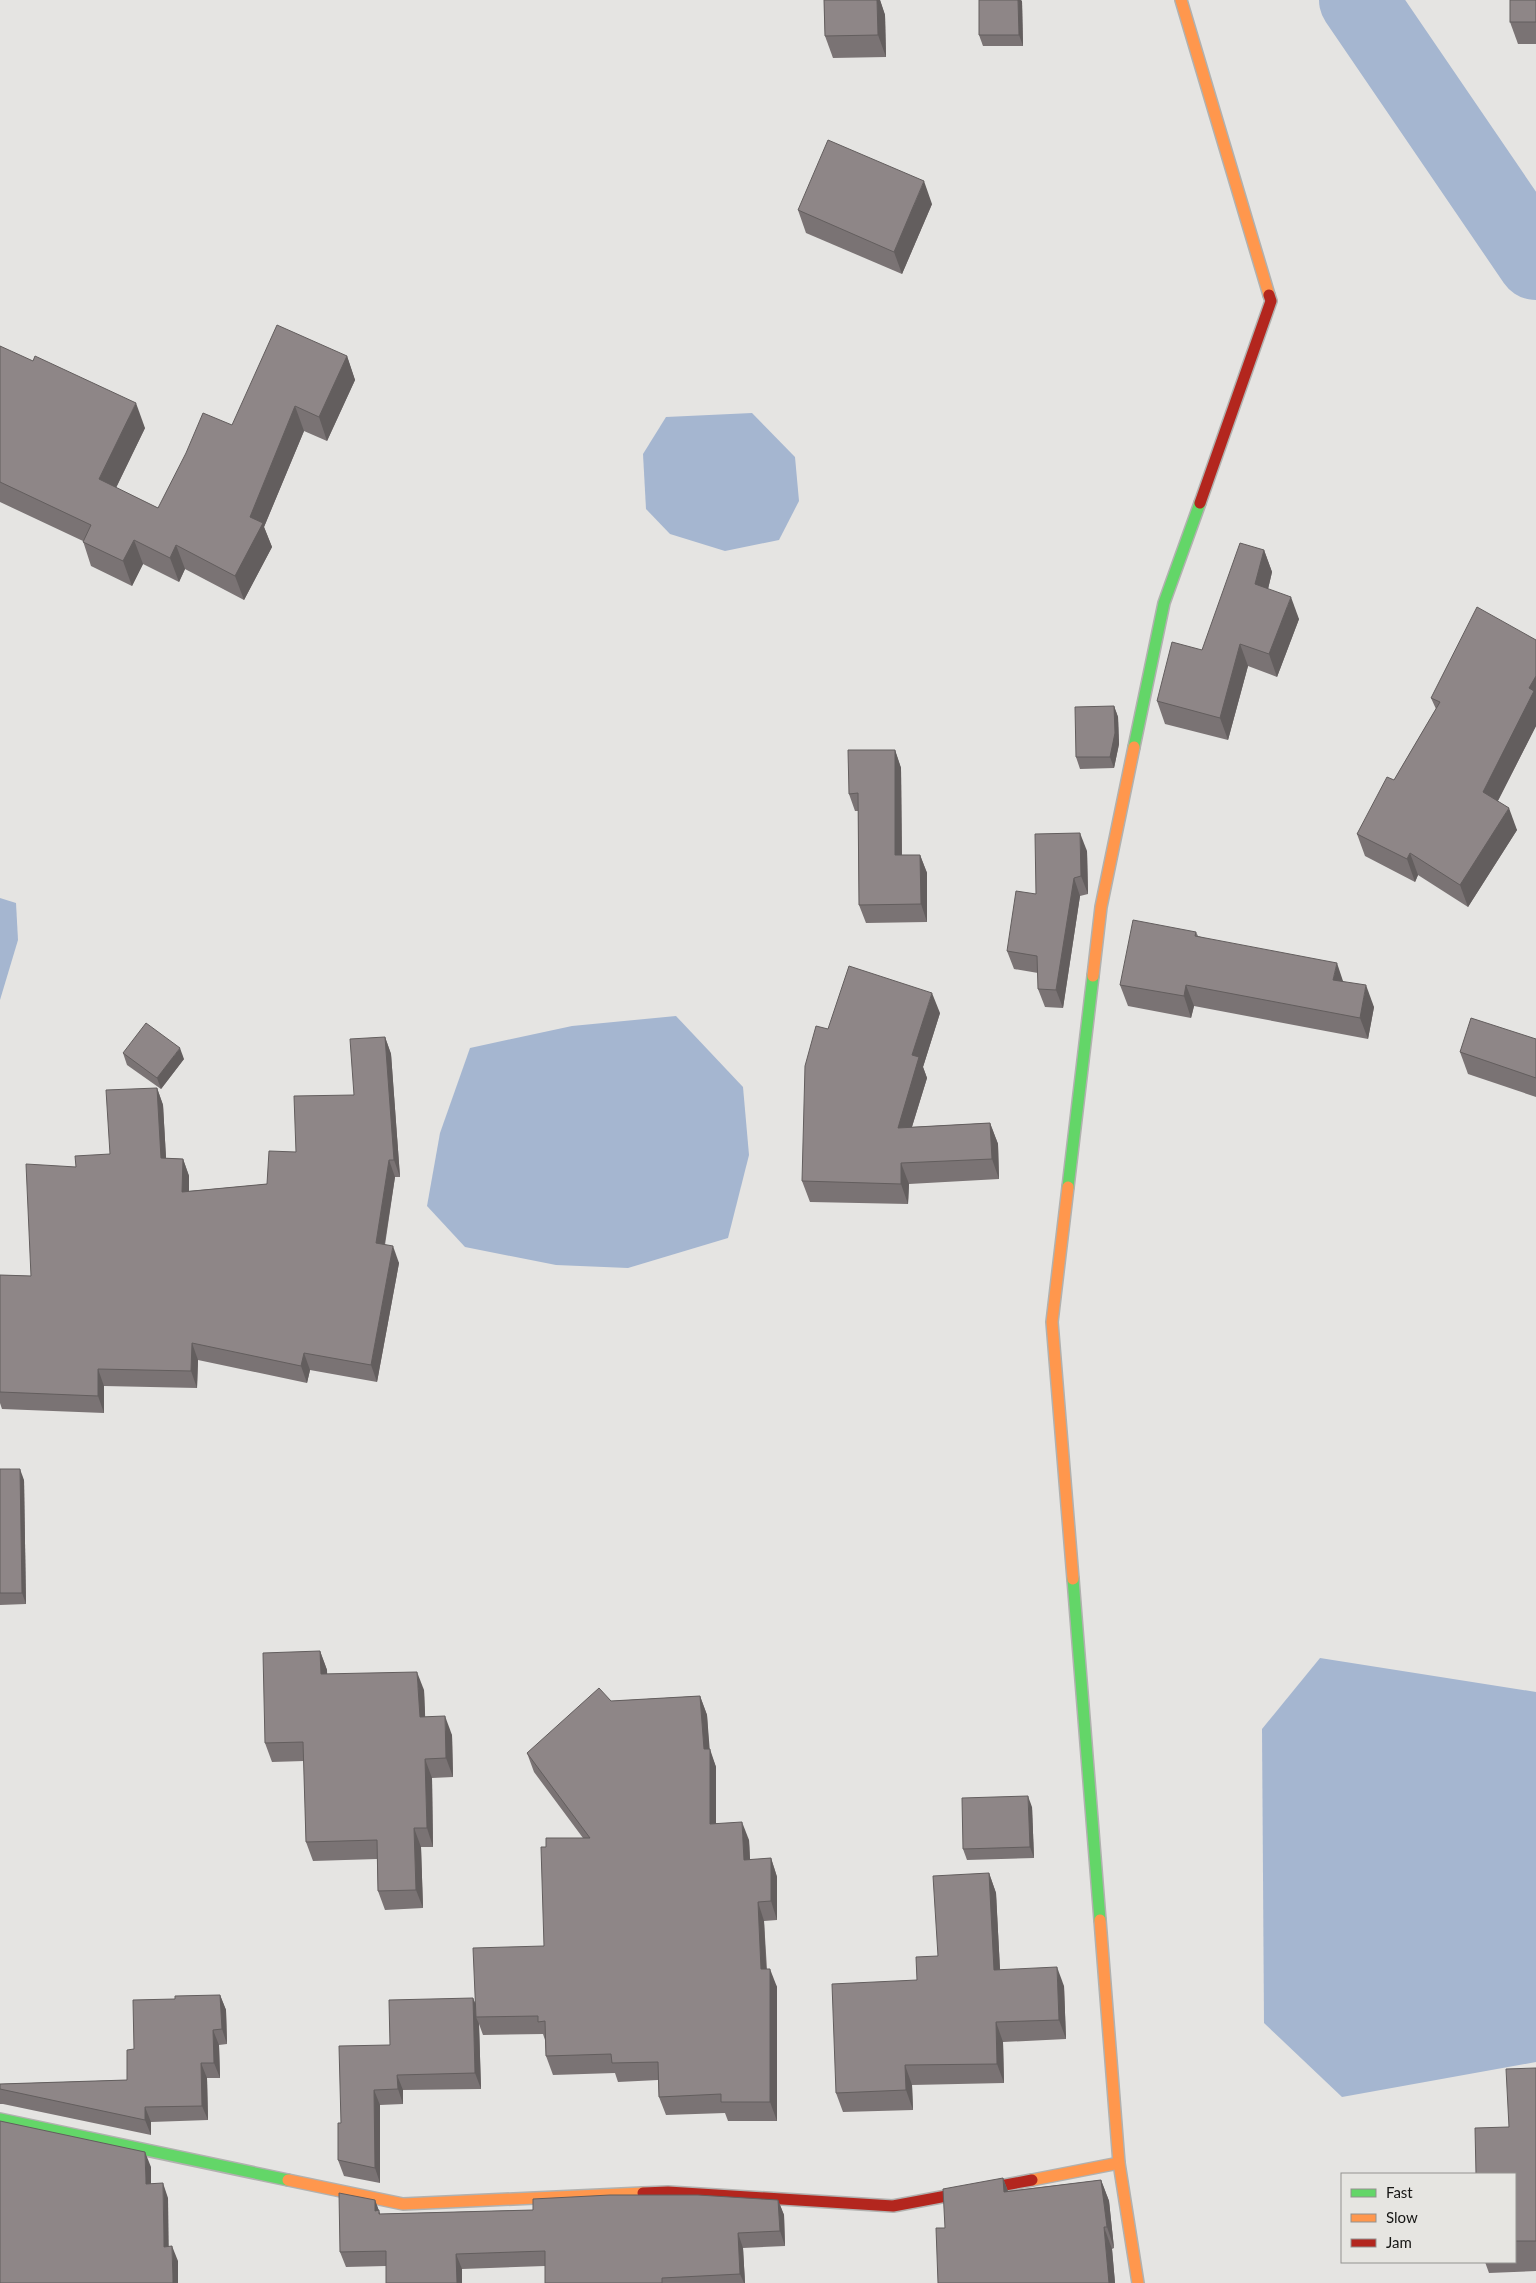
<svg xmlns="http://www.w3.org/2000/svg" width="1536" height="2283" font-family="Lato,sans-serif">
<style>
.water{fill:#a5b6d0}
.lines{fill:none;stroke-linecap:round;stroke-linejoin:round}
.river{stroke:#a5b6d0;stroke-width:78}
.fast-casing{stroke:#b1b1af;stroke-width:14}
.slow-casing{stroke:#b1b1af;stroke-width:14}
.jam-casing{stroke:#b1b1af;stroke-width:14}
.fast{stroke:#63d668;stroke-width:11}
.slow{stroke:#ff974d;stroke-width:11}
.jam{stroke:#b3261e;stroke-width:11}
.wall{fill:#7a7374}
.shaded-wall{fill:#635e5e}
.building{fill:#8e8687;stroke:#635e5e}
</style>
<rect width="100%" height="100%" fill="#e5e4e2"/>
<!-- water -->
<g class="water">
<polygon points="752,413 795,457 799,501 779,540 725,551 670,534 646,509 643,454 666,417"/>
<polygon points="0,898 16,903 18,940 0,1000"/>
<polygon points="676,1016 743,1087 749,1155 728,1238 628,1268 556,1265 465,1247 427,1206 440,1133 470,1048 572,1026"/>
<polygon points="1320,1658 1536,1692 1536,2062 1342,2097 1264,2023 1262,1729"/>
</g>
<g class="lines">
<!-- river -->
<polyline class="river" points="1358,0 1536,261"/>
<!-- fast casing -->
<g class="fast-casing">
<g id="fast">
<polyline points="1134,747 1164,603 1200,503"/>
<polyline points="1068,1187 1093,976"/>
<polyline points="1073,1579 1100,1920"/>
<polyline points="0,2119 288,2180"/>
</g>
</g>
<!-- slow casing -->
<g class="slow-casing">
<g id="slow">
<polyline points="1181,0 1269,295"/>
<polyline points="1093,976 1101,907 1134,747"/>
<polyline points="1068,1187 1052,1322 1073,1579"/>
<polyline points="1100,1920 1119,2163 1138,2283"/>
<polyline points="288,2180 403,2204 643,2193"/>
<polyline points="1032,2180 1119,2163"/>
</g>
</g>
<!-- jam casing -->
<g class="jam-casing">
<g id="jam">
<polyline points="1200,503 1271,301 1269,295"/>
<polyline points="643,2193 668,2192 893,2206 1032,2180"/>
</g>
</g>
<!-- fast -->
<use href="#fast" class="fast"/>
<!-- slow -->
<use href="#slow" class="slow"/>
<!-- jam -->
<use href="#jam" class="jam"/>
</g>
<!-- wall -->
<g class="wall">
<polygon points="824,0 880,0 885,15 886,57 833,58 825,36"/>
<polygon points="1536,0 1536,44 1518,44 1510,22"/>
<polygon points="1022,1 1023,46 983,46 979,35"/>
<polygon points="932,204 902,274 806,233 798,210"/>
<polygon points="0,346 145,428 116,488 158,508 232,425 347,356 355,380 327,441 304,431 264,527 272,547 244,600 185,569 179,582 143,564 132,586 91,566 83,541 0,502"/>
<polygon points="1264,550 1272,572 1268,589 1299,619 1277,677 1248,666 1228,740 1165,724 1157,701 1202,650"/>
<polygon points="1536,640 1536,726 1498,801 1517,830 1468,907 1418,875 1415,882 1365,856 1357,834 1394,780 1436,709 1431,698"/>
<polygon points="1114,706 1118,717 1119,744 1114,768 1080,769 1076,757"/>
<polygon points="895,750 901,768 902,855 920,855 927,873 927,922 866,923 859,905 858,811 855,811 849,794"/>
<polygon points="1087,851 1088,894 1080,896 1063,1008 1045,1007 1038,989 1038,973 1014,969 1007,951 1036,894"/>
<polygon points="1196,932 1198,936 1343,981 1374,1007 1368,1039 1194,1006 1191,1018 1128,1006 1120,985"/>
<polygon points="940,1013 923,1067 927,1078 912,1127 990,1123 998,1144 999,1179 909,1184 908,1204 810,1202 802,1181 828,1029"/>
<polygon points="385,1037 391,1054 400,1177 395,1177 385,1245 399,1263 377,1382 310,1370 307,1383 198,1360 197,1388 104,1386 104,1413 2,1409 0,1403 0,1275 31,1276 76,1167 110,1154 157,1088 163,1105 166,1158 183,1159 189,1176 189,1191 267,1184 296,1152 354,1095"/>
<polygon points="1536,1039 1536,1097 1468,1074 1460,1052"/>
<polygon points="123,1053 184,1059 161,1089 127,1065"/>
<polygon points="0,1469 24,1480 26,1604 0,1605"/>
<polygon points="320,1651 327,1670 327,1674 424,1690 425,1717 452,1735 453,1777 432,1778 433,1847 421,1847 423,1908 385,1910 378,1891 377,1859 313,1861 306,1842 304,1761 272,1762 265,1743"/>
<polygon points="700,1696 707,1715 709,1749 716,1767 716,1823 749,1840 750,1860 771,1858 777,1877 777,1920 764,1921 767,1969 777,1987 777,2121 728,2121 725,2113 666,2115 659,2097 658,2080 618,2082 615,2073 553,2075 546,2056 545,2040 543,2034 483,2035 479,2024 481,2089 403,2090 403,2104 380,2105 380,2183 344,2176 338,2160 341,2123 390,2045 473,1998 476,2005 544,1946 546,1847 583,1838 534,1772 527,1753 611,1701"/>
<polygon points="1032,1807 1034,1858 967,1860 963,1849"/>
<polygon points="989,1873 996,1893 1000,1970 1064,1986 1066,2039 1003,2042 1004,2083 912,2085 913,2110 843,2112 836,2093 917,1980 938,1956"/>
<polygon points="220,1995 226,2010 227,2044 219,2045 220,2078 207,2078 208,2120 151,2122 151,2135 3,2104 0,2104 0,2081 0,2084 127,2080 134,2049 175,1999"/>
<polygon points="1536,2068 1536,2271 1489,2273 1485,2262 1515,2262 1515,2174"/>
<polygon points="1003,2178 1008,2191 1101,2180 1109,2201 1114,2248 1112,2249 1115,2283 938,2283 945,2228"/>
<polygon points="375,2200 380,2214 533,2210 778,2200 784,2215 785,2246 743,2248 745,2283 545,2283 545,2266 462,2269 462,2283 386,2283 386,2266 346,2267 340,2252"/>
</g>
<!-- shaded-wall -->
<g class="shaded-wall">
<polygon points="877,0 880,0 885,15 886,57 878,35"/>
<polygon points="1018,0 1021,0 1022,1 1023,46 1019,35"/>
<polygon points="924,181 932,204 902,274 894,252"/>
<polygon points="347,356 355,380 327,441 319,417"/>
<polygon points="136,403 145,428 108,504 99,479"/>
<polygon points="295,406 304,431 264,527 272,547 244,600 235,576 250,517"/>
<polygon points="134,540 143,564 132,586 123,561"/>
<polygon points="176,545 185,569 179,582 170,558"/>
<polygon points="1264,550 1272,572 1264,606 1255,584"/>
<polygon points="1291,597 1299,619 1277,677 1269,654"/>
<polygon points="1240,644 1248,666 1228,740 1220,718"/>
<polygon points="1536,676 1536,726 1491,814 1483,792 1529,688"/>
<polygon points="1114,706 1118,717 1119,744 1114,768 1110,757"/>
<polygon points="895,750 901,768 902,873 895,855"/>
<polygon points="1509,808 1517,830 1468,907 1460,885"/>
<polygon points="1080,833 1087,851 1088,894 1081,876"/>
<polygon points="1410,853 1418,875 1415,882 1407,859"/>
<polygon points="920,855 927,873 927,922 921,904"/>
<polygon points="1074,878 1080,896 1063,1008 1056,990"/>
<polygon points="1337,963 1344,984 1333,980"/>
<polygon points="1186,985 1194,1006 1191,1018 1184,996"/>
<polygon points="1366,985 1374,1007 1368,1039 1360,1018"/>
<polygon points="932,993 940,1013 923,1067 927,1078 905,1149 898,1128 912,1055"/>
<polygon points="385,1037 391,1054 400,1177 394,1160"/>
<polygon points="180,1048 184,1059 161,1089 157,1078"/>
<polygon points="157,1088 163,1105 167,1175 161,1158"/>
<polygon points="990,1123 998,1144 999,1179 992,1159"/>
<polygon points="183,1159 189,1176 189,1209 182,1192"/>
<polygon points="389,1160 395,1177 382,1260 376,1243"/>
<polygon points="901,1163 909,1184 908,1204 901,1184"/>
<polygon points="393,1246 399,1263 377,1382 371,1365"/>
<polygon points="192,1343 198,1360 197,1388 191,1371"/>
<polygon points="304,1353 310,1370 307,1383 301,1366"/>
<polygon points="98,1369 104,1386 104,1413 98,1396"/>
<polygon points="20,1469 24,1480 26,1604 22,1593"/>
<polygon points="320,1651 327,1670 328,1693 321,1674"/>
<polygon points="417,1672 424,1690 426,1736 420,1717"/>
<polygon points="700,1696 707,1715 710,1753 710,1749 716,1767 716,1842 710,1824"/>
<polygon points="445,1716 452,1735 453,1777 446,1758"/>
<polygon points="425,1759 432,1778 433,1847 427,1828"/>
<polygon points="1028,1796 1032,1807 1034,1858 1030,1847"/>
<polygon points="742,1822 749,1840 751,1879 744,1860"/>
<polygon points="414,1828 421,1847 423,1908 416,1890"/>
<polygon points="771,1858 777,1877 777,1920 771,1901"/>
<polygon points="989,1873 996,1893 1001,1989 994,1970"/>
<polygon points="758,1902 764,1921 767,1988 761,1969"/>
<polygon points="1057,1967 1064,1986 1066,2039 1059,2020"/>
<polygon points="770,1969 777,1987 777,2121 770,2102"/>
<polygon points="220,1995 226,2010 227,2044 222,2029"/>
<polygon points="473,1998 479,2013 476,2017 479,2024 481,2089 475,2073"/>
<polygon points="996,2022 1003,2042 1004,2083 997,2064"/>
<polygon points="213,2030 219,2045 220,2078 214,2063"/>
<polygon points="201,2063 207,2078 208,2120 202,2106"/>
<polygon points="905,2065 912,2085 913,2110 906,2090"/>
<polygon points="397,2075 403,2090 403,2104 398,2089"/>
<polygon points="374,2090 380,2105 380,2183 375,2168"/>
<polygon points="145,2107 151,2122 151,2135 145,2120"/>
<polygon points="145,2152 151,2167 151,2199 146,2184"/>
<polygon points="1003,2178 1011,2200 1004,2192"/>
<polygon points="1101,2180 1109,2201 1114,2248 1107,2227"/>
<polygon points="163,2183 168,2198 169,2262 164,2247"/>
<polygon points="375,2200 384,2225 375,2211"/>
<polygon points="778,2200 784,2215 785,2246 780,2231"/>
<polygon points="1104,2227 1112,2249 1115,2283 1109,2283"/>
<polygon points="738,2233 743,2248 745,2283 744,2283 740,2274"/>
<polygon points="172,2246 178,2261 178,2283 173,2283"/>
<polygon points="456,2254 462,2269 462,2283 457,2283"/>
</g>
<!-- building -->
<g class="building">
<polygon points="824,0 877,0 878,35 825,36"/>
<polygon points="979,0 1018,0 1019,35 979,35"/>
<rect x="1510" y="0" width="26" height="22"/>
<polygon points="828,140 924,181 894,252 798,210"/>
<polygon points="277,325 347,356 319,417 295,406 250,517 263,523 235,576 176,545 170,558 134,540 123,561 83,542 91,525 0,482 0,346 33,361 35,356 136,403 99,479 158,508 186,453 203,413 232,425"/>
<polygon points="1240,543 1264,550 1255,584 1291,597 1269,654 1240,644 1220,718 1157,701 1172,642 1202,650"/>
<polygon points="1477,607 1536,640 1536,676 1529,688 1534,691 1483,792 1509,808 1460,885 1410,853 1407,859 1357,834 1387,777 1394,780 1440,702 1431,698"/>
<polygon points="1114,706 1115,733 1110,757 1076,757 1075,707"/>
<polygon points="848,750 895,750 895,855 920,855 921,904 859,905 858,793 849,794"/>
<polygon points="1080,833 1081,876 1074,878 1056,990 1038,989 1037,956 1007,951 1016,891 1036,894 1035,834"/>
<polygon points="1133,920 1196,932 1195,936 1337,963 1333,980 1366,985 1360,1018 1186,985 1184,996 1120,985"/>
<polygon points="849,966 932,993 912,1055 919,1057 898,1128 990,1123 992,1159 901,1163 901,1184 802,1181 805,1066 816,1026 828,1029"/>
<polygon points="1471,1018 1536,1039 1536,1078 1460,1052"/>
<polygon points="146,1023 180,1048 157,1078 123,1053"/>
<polygon points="385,1037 394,1160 389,1160 376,1243 393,1246 371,1365 304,1353 301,1366 192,1343 191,1371 98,1369 98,1396 0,1392 0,1275 31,1276 26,1164 76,1167 75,1156 110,1154 106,1090 157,1088 161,1158 183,1159 182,1192 267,1184 269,1151 296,1152 294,1096 354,1095 350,1039"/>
<polygon points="0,1469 20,1469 22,1593 0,1593"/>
<polygon points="320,1651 321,1674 417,1672 420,1717 445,1716 446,1758 425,1759 427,1828 414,1828 416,1890 378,1891 377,1840 306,1842 303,1742 265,1743 263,1653"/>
<polygon points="599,1688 611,1701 700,1696 704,1749 710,1749 710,1824 742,1822 744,1860 771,1858 771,1901 758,1902 761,1969 770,1969 770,2102 721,2102 721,2094 659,2097 658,2062 612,2063 611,2054 546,2056 545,2021 538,2022 538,2016 476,2017 473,1948 544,1946 541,1847 546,1847 546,1838 590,1838 527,1753"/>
<polygon points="1028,1796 1030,1847 963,1849 962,1798"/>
<polygon points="989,1873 994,1970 1057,1967 1059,2020 996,2022 997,2064 905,2065 906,2090 836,2093 832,1984 917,1980 916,1957 938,1956 933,1876"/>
<polygon points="220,1995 222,2029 213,2030 214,2063 201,2063 202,2106 145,2107 145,2120 0,2089 0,2084 127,2080 127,2050 134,2049 133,2000 175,1999 175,1996"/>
<polygon points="473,1998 475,2073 397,2075 398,2089 374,2090 375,2168 338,2160 338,2123 341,2123 339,2046 390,2045 389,2000"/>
<polygon points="1536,2068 1536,2241 1515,2241 1515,2174 1476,2174 1475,2128 1509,2127 1506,2069"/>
<polygon points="0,2121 145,2152 146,2184 163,2183 164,2247 172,2246 173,2283 0,2283"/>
<polygon points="1003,2178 1004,2192 1101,2180 1107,2227 1104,2227 1109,2283 938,2283 936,2228 945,2228 943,2189"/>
<polygon points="339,2193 375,2200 375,2211 379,2210 379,2214 533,2210 533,2199 610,2195 698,2195 778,2200 780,2231 738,2233 740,2274 662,2278 662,2283 545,2283 545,2251 456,2254 457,2283 386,2283 386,2251 340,2252"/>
</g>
<!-- legend -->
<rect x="1341" y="2173" width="175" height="90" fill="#e6e5e1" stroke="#93928f"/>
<rect x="1351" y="2189" width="25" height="8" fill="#63d668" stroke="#93928f"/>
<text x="1386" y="2198" font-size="15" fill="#161614">Fast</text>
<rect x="1351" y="2214" width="25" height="8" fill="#ff974d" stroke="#93928f"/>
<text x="1386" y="2223" font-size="15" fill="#161614">Slow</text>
<rect x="1351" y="2239" width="25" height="8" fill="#b3261e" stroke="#93928f"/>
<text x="1386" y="2248" font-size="15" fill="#161614">Jam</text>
</svg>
